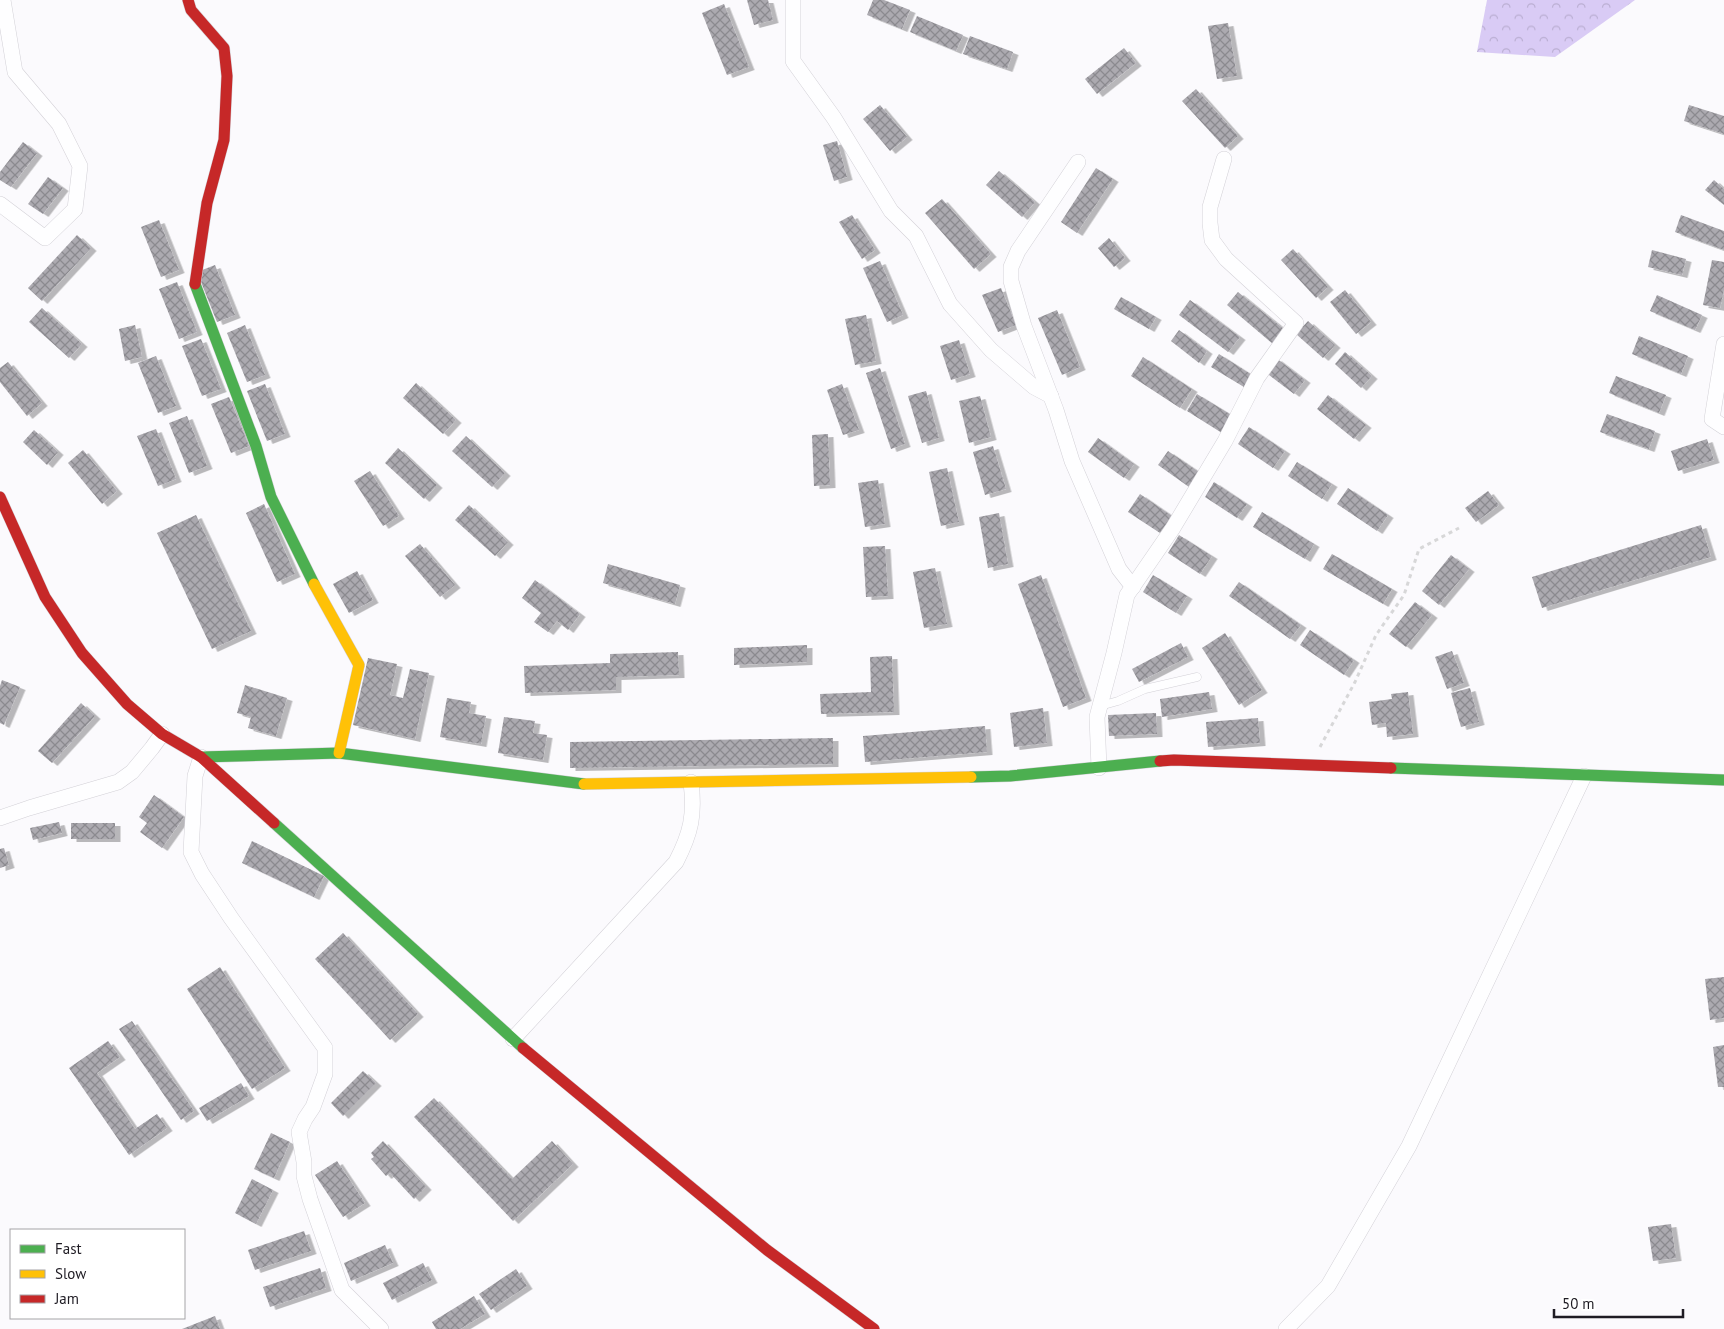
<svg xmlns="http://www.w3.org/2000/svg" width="1724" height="1329" font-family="'PT Sans',sans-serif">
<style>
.forest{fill:url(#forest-crowns)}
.building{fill:url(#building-cross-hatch);filter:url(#shadow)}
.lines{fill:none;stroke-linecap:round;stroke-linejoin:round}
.lane-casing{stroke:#d3d1d7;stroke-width:9}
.street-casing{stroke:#d3d1d7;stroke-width:16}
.fast-casing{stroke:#d3d1d7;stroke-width:12}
.slow-casing{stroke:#d3d1d7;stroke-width:12}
.jam-casing{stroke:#d3d1d7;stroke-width:12}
.path{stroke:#d7d7d8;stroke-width:3;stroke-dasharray:4 4;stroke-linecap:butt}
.lane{stroke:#fefeff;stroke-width:8}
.street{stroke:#fefeff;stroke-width:15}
.fast{stroke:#4caf50;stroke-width:11}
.slow{stroke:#ffc107;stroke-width:11}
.jam{stroke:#c62828;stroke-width:11}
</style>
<defs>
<pattern id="forest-crowns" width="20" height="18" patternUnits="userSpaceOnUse" patternTransform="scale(1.25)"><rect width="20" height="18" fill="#d9cbf5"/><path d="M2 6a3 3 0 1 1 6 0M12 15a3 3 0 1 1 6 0" fill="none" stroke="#baaed2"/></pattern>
<pattern id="building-cross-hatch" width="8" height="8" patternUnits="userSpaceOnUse" patternTransform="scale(1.25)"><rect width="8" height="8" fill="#acaab0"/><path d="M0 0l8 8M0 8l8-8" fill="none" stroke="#8b8a8f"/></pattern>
<filter id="shadow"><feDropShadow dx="5.5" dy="3" stdDeviation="0" flood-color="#0004"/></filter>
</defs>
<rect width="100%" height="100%" fill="#fbfafd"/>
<!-- forest -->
<polygon class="forest" points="1487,0 1635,0 1555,57 1477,52"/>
<!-- building -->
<g class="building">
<polygon points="747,0 768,0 773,20 754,25"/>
<polygon points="873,0 884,0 910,10 902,29 867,15"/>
<polygon points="724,4 749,67 727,75 702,13"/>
<polygon points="917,16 963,35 956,51 910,32"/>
<polygon points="1228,23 1237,76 1217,79 1208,26"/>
<polygon points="970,36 1013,52 1007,69 963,54"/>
<polygon points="1124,48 1136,63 1097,94 1085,79"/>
<polygon points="1196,89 1238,136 1225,148 1182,101"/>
<polygon points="880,105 907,137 890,151 863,119"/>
<polygon points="1689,105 1724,116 1724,134 1684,121"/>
<polygon points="837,141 847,177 834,181 823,145"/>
<polygon points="23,142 37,153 11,187 0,180 0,172"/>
<polygon points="1096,168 1113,179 1077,233 1061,222"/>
<polygon points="999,171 1035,202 1022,217 986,185"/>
<polygon points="48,177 63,188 43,214 28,204"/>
<polygon points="1714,180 1724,189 1724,205 1705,190"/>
<polygon points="942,199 991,254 974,269 925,213"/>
<polygon points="852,215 875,250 862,259 839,222"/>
<polygon points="1681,215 1724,231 1724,250 1675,232"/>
<polygon points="159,220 179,270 161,277 141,227"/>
<polygon points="77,235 91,248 42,301 28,288"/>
<polygon points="1109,238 1125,258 1114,267 1098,248"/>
<polygon points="1293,249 1328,287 1316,298 1281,260"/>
<polygon points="1652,250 1686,259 1682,275 1648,267"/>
<polygon points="1712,260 1724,262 1724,290 1720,308 1703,305"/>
<polygon points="880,261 903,315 887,322 863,268"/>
<polygon points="215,265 235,315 217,322 197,272"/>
<polygon points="177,282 197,332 179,339 159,289"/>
<polygon points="1001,288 1016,325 998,332 982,295"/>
<polygon points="1345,290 1371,322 1356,334 1330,302"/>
<polygon points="1238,292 1285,330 1273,344 1227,305"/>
<polygon points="1657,295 1702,315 1695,330 1650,311"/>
<polygon points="1121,297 1156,317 1149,329 1114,309"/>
<polygon points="1190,300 1240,337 1228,352 1179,315"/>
<polygon points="42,308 82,344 69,358 29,322"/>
<polygon points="1057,310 1080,367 1062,375 1038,318"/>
<polygon points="866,315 876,361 855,365 845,319"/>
<polygon points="1308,321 1335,345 1323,358 1296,334"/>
<polygon points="135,325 142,357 125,361 119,329"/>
<polygon points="245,325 265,375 247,382 227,333"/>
<polygon points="1179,330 1207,351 1199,363 1171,341"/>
<polygon points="1639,336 1688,356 1681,374 1632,354"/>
<polygon points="201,339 221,389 202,396 182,346"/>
<polygon points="959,340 970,374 951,380 940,346"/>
<polygon points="1345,352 1372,376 1361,388 1335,364"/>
<polygon points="1219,354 1252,375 1244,387 1211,367"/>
<polygon points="156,356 176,406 158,413 138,363"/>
<polygon points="1143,357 1192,389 1180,408 1131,376"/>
<polygon points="1276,358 1305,380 1294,394 1265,372"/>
<polygon points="8,362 42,403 27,416 0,382 0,368"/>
<polygon points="880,368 905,444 891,449 866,373"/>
<polygon points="1616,376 1666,395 1659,413 1609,393"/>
<polygon points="416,383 456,420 443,434 403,398"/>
<polygon points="265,384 285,434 267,441 247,391"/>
<polygon points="842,384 859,430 843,435 827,390"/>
<polygon points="926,391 939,438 922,443 908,396"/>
<polygon points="1197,394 1233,416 1222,433 1187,411"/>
<polygon points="1328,395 1366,425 1354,439 1317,409"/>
<polygon points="980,396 991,437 969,443 959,401"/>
<polygon points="229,397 249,446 231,453 211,404"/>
<polygon points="1607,414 1655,431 1649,449 1600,432"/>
<polygon points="187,416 207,466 189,473 169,423"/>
<polygon points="1249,427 1285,451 1273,468 1238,444"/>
<polygon points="156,429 176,479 158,486 137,436"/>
<polygon points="34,430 58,452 47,465 23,442"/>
<polygon points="828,434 830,485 814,486 812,435"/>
<polygon points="466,436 505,473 492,487 452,451"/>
<polygon points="1098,438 1134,464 1124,478 1088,452"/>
<polygon points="1707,439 1714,460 1678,471 1671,451"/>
<polygon points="993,446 1006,489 985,495 973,452"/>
<polygon points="398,448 437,485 424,499 385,463"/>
<polygon points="83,450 117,491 102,504 68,463"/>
<polygon points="1168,451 1199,472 1189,487 1158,465"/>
<polygon points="1297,462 1332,484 1322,499 1288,476"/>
<polygon points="947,468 959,522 941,526 929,472"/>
<polygon points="370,471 399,516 383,526 354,481"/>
<polygon points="878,480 885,524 865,527 858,483"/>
<polygon points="1214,482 1247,504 1237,518 1205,497"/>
<polygon points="1348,488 1388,515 1377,531 1337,504"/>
<polygon points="1488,491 1499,505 1476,522 1465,508"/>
<polygon points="1140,494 1172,516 1160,533 1128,512"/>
<polygon points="264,504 295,574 277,582 246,513"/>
<polygon points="469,505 508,542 495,556 455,520"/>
<polygon points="1262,512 1314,544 1305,559 1253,527"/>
<polygon points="999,513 1008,564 988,568 979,517"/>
<polygon points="196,515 251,631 212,649 157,533"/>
<polygon points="1701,525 1711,557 1542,608 1532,577"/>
<polygon points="1179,535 1212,556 1200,574 1168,553"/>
<polygon points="420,544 455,585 440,597 405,556"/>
<polygon points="885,546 888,596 866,597 863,547"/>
<polygon points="1332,554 1392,589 1383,604 1323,569"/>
<polygon points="1451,555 1469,569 1439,605 1422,591"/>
<polygon points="608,564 680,585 675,604 603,583"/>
<polygon points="935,568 947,624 924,628 913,572"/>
<polygon points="357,571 373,600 349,613 333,584"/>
<polygon points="1041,575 1086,698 1063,707 1018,584"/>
<polygon points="1153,575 1187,596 1176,613 1143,592"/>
<polygon points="535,580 580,614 568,630 557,621 548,632 534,622 541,613 522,598"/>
<polygon points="1239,582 1301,625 1290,639 1229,596"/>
<polygon points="1415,602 1432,615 1406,647 1389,634"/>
<polygon points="1310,630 1354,660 1344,675 1300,645"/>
<polygon points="1225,633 1262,690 1239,705 1202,648"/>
<polygon points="1181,643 1188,657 1139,682 1132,669"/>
<polygon points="807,645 807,662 734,665 734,648"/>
<polygon points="1452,651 1464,683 1447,689 1435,657"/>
<polygon points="678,652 679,675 616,677 616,690 525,693 524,666 610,663 610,654"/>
<polygon points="892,656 894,712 821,714 820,694 871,692 870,657"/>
<polygon points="368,658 397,664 390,695 403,698 410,669 429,673 415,739 353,725"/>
<polygon points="2,680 20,687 4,725 0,723 0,686"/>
<polygon points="245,685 287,698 276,736 248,728 251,717 237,713"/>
<polygon points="1470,688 1479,722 1461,727 1451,693"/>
<polygon points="1209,692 1212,709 1162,717 1160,699"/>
<polygon points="1408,692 1413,734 1387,737 1386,723 1372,725 1369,702 1392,699 1391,694"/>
<polygon points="447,698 471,702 469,713 486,716 481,744 440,737"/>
<polygon points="81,703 95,716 52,763 38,751"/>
<polygon points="1043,708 1047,743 1014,747 1010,713"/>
<polygon points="1156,713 1157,734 1109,736 1108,715"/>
<polygon points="504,717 535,721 533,733 547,735 543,760 498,753"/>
<polygon points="1258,718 1260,743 1208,747 1206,722"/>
<polygon points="985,726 987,752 865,762 863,736"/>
<polygon points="833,738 833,764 570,768 570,742"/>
<polygon points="154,795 184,817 162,848 140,832 147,823 139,817"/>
<polygon points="59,822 62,833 33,840 30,828"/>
<rect x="71" y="823" width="44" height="16"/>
<polygon points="252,841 324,876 314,897 242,863"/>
<polygon points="4,848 9,865 0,868 0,849"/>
<polygon points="343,933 418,1014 390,1040 315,959"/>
<polygon points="220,967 285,1068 252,1089 187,989"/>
<polygon points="1724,977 1724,1018 1710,1020 1705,979"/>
<polygon points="132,1021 194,1111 181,1120 119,1029"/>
<polygon points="108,1041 120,1057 97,1073 135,1129 157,1114 167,1128 129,1155 69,1068"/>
<polygon points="1724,1045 1724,1087 1718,1087 1713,1047"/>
<polygon points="363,1071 376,1083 343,1116 331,1103"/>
<polygon points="241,1083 249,1096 207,1121 199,1108"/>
<polygon points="434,1098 512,1179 552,1141 573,1164 513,1221 414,1117"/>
<polygon points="271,1133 290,1142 274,1178 254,1169"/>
<polygon points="383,1141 426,1187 414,1199 390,1173 386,1176 371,1159 374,1157 371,1153"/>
<polygon points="337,1161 365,1203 343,1217 315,1175"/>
<polygon points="252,1179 273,1190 256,1224 235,1213"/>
<polygon points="1671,1224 1676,1258 1653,1261 1648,1227"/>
<polygon points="304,1231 311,1251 255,1270 248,1250"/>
<polygon points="385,1245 393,1263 351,1281 344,1263"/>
<polygon points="423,1263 432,1280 392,1300 383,1283"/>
<polygon points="320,1268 326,1288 270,1307 263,1287"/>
<polygon points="516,1269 527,1286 491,1310 479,1294"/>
<polygon points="474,1296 485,1314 460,1329 436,1329 432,1322"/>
<polygon points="215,1316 220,1329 182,1329"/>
</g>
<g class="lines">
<!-- lane casing -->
<g class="lane-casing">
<polyline id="lane" points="1100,706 1118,701 1145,689 1197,677"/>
</g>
<!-- street casing -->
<g class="street-casing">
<g id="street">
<polyline points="793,0 793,61 834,118 891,211 916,236 950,304 991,350 1034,387 1051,396"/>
<polyline points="1078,162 1018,251 1011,267 1011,281 1024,326 1056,410 1072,461 1119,569 1133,587"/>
<polyline points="0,204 45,238 75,209 80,166 59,124 15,72 3,0"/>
<polyline points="1724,344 1712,419 1724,427"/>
<polyline points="201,757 195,776 191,852 202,874 231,918 325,1048 325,1074 313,1107 305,1119 299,1132 304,1162 304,1176 310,1199 342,1290 381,1329"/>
<polyline points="1099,768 1097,717 1114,653 1127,595 1173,528 1225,441 1257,378 1296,323 1226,259 1212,240 1210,223 1210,207 1224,159"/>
<polyline points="0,818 29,808 118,782 132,772 152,748 162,734"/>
<path d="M513 1039 676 862C691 833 695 815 691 782"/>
<polyline points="1286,1329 1328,1286 1409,1146 1584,776"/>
</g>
</g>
<!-- fast casing -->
<g class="fast-casing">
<g id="fast">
<polyline points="195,284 256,446 271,497 314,584"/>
<polyline points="201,757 339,753 584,784"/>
<polyline points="1391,768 1724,780"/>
<polyline points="971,777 1010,776 1160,761"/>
<polyline points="274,823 523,1048"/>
</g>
</g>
<!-- slow casing -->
<g class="slow-casing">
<g id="slow">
<polyline points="314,584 359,665 339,753"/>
<polyline points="584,784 971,777"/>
</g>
</g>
<!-- jam casing -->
<g class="jam-casing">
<g id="jam">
<polyline points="188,0 191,10 224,48 227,76 224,140 207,203 195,284"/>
<polyline points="0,497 45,597 82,653 127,704 162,734 201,757 274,823"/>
<polyline points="1160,761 1174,760 1391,768"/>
<polyline points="523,1048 767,1250 874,1329"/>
</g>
</g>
<!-- path -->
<polyline class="path" points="1320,747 1355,682 1376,635 1404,595 1419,549 1459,528"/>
<!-- lane -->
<use href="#lane" class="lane"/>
<!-- street -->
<use href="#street" class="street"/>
<!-- fast -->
<use href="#fast" class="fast"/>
<!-- slow -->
<use href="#slow" class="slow"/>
<!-- jam -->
<use href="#jam" class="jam"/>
</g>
<!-- legend -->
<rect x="10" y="1229" width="175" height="90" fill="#ffffff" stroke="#a5a4a7"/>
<rect x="20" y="1245" width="25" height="8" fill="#4caf50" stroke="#a5a4a7"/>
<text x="55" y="1254" font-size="15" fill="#1e1b23">Fast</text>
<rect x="20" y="1270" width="25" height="8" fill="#ffc107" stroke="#a5a4a7"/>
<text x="55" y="1279" font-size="15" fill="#1e1b23">Slow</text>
<rect x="20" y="1295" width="25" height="8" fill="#c62828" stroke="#a5a4a7"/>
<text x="55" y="1304" font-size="15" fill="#1e1b23">Jam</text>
<!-- scale -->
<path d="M1554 1309v8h129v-8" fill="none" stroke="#1e1b23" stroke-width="2.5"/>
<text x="1562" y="1309" font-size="15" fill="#1e1b23" stroke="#ffffff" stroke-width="4" paint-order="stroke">50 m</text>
</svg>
